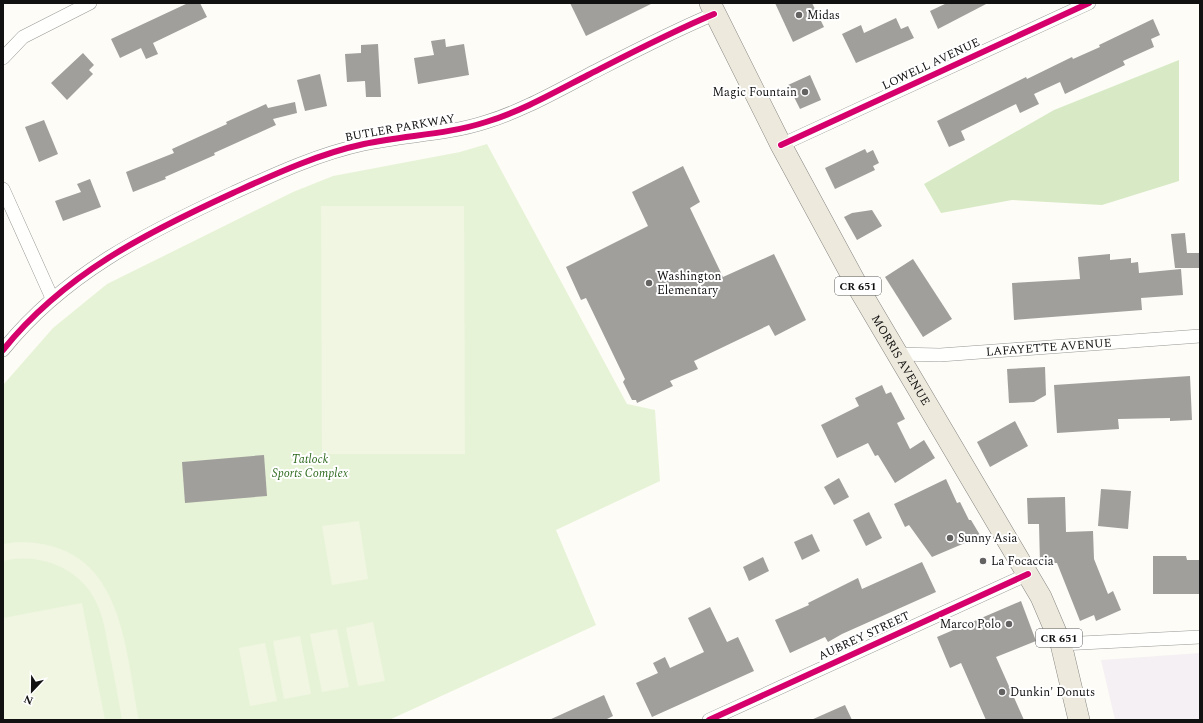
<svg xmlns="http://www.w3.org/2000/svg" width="1203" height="723" font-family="Spectral,serif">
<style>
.industrial{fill:#f5f0f3}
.green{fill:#e7f3d7}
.forest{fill:#d8eac5}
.pitch{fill:#f0f6e1}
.building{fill:#a19f9c}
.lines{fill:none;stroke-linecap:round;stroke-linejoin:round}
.minor-casing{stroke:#979795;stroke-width:14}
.primary-casing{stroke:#858482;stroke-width:22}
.minor{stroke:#fffffe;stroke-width:13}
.primary{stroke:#ede9dc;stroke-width:21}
.cycleway-casing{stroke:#fff;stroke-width:8}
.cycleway{stroke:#d6006c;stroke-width:6}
.poi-dot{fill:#646362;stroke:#fff;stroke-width:1.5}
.labels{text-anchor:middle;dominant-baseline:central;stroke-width:4;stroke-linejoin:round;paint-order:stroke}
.shield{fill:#fff;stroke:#585858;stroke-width:1}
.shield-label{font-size:11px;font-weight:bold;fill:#111}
.poi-label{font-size:12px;fill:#111;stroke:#fff;text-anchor:start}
.street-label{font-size:12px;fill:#111;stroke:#fff}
.park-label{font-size:12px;font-style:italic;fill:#2f6b1f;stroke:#fff}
</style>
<rect width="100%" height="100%" fill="#fdfcf7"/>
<!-- industrial -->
<polygon class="industrial" points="1200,653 1200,720 1115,720 1101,660"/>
<!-- green -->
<polygon class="green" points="487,144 627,404 655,410 660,481 556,530 596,625 389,720 3,720 3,385 53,328 107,284 293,192 333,176 460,152"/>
<!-- forest -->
<polygon class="forest" points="1179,60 1179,181 1102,205 1012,200 941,213 924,184 1054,110"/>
<!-- pitch -->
<g class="pitch">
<polygon points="321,206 464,206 465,454 322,454"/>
<polygon points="359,521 368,579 332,585 322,526"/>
<path d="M17 542C123 541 124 643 139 720H122C118 697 114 674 109 651 106 635 104 619 97 604 81 568 40 552 3 561V544Z"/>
<polygon points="82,603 105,720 3,720 3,618"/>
<polygon points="373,622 385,681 358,686 346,628"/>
<polygon points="337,629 349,687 322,692 310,634"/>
<polygon points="300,636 311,694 284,699 273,641"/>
<polygon points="265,643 277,701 250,706 239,648"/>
</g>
<!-- building -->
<g class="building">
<polygon points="188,3 200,3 207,17 153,43 158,54 146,59 141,48 120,58 111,39"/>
<polygon points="570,3 653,3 586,36"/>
<polygon points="775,3 812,3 824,27 793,42"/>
<polygon points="947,3 988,3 938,29 930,11"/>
<polygon points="896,18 901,29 908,26 914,38 856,63 842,34 861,25 864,33"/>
<polygon points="1153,19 1160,35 1151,39 1154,47 1123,61 1125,65 1065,94 1060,82 1034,94 1039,104 1020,113 1016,104 961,131 965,140 949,147 937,121 1026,77 1027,79 1072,57 1073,59 1100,47 1099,45"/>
<polygon points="445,39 446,47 464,44 469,75 418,84 414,58 434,55 431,41"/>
<polygon points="378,44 381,97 366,97 365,81 347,82 345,54 361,53 361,45"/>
<polygon points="83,53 94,65 89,70 93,74 67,100 51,83"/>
<polygon points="320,74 327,106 305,111 297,80"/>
<polygon points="810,75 821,100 800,109 788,85"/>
<polygon points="295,102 297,113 273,119 276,125 214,153 215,155 165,177 166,179 133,192 126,172 174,153 172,149 227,124 226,122 266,104 268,108"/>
<polygon points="44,120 58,154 39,162 25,127"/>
<polygon points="865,149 867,153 873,150 879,163 873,166 875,170 835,189 825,168"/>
<polygon points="683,166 700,202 690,208 723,277 774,254 806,320 775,336 769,325 694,361 698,369 670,381 673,386 637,403 636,400 632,400 623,382 625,379 586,298 581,300 566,267 648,226 632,192"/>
<polygon points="90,179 101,207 63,221 55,201 81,192 77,184"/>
<polygon points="872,210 882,226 857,240 844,217 852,213"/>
<polygon points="1185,233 1187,253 1200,253 1200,268 1175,268 1171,234"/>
<polygon points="1110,254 1110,260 1131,258 1131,263 1138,262 1139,273 1181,269 1183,295 1141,298 1142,310 1014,320 1012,283 1080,279 1078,257"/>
<polygon points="913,259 952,319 923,337 885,277"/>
<polygon points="1045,367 1046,395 1034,402 1009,403 1007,369"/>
<polygon points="1190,376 1192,420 1170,421 1170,418 1118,419 1119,429 1057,433 1054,385"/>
<polygon points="882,385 886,394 891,392 905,419 897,423 910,449 924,440 935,458 895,483 878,455 875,456 868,443 837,458 821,425 859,406 855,398"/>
<polygon points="1015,421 1028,446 990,467 977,442"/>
<polygon points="264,455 267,496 185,503 182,462"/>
<polygon points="839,478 849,497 834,505 824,487"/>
<polygon points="946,479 957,503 960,502 969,520 971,520 980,535 971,537 972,540 932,557 909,525 905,527 894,504"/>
<polygon points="1101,489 1131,491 1128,529 1098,526"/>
<polygon points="1065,497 1066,532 1093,531 1094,559 1108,594 1113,591 1121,610 1096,621 1094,615 1080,621 1057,563 1040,564 1039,524 1028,524 1027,498"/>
<polygon points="869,512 882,538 866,546 853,520"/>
<polygon points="812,534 820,551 802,560 794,542"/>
<polygon points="1153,556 1186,556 1187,560 1200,560 1200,594 1153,594"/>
<polygon points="763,557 769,571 749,581 743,567"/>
<polygon points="922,562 936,592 842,634 828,642 825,637 790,653 775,620 809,605 808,603 858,578 862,589"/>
<polygon points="1021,601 1036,641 996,657 1024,720 986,720 961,663 950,668 937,637"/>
<polygon points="710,607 727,642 738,637 754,671 652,717 636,683 658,673 653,663 665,657 670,668 704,652 688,618"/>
<polygon points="604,695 613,716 605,720 549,720"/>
<polygon points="845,705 852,720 811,720"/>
</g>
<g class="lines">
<!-- minor casing -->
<g class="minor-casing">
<g id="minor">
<polyline points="3,58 23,37 90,3"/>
<polyline points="781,145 1089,3"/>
<polyline points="3,189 52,298"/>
<path d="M3 350C64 274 146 233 233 193 275 174 318 154 364 144 404 135 446 135 486 122 522 111 555 92 588 75 629 54 671 32 714 14"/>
<path id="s1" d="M897 354 940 355 1200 336"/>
<polyline points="1061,644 1200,637"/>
<polyline points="709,720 1028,574"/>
</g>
</g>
<!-- primary casing -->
<g class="primary-casing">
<g id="primary">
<path id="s2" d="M710 3 781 145 859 289 1041 597 1061 644 1079 720"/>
</g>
</g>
<!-- minor -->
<use href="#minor" class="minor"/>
<!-- primary -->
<use href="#primary" class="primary"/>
<!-- cycleway casing -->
<g class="cycleway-casing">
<g id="cycleway">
<polyline points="781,145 1089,3"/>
<path d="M3 350C64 274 146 233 233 193 275 174 318 154 364 144 404 135 446 135 486 122 522 111 555 92 588 75 629 54 671 32 714 14"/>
<polyline points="709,720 1028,574"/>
</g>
</g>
<!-- cycleway -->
<use href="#cycleway" class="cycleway"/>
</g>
<!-- markers -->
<g class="poi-dot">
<circle cx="799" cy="15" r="4"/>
<circle cx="805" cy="92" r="4"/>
<circle cx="649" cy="283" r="4"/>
<circle cx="950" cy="538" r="4"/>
<circle cx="983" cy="561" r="4"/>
<circle cx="1009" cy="624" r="4"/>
<circle cx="1002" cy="692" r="4"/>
</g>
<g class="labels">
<!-- shield labels -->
<g class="shield">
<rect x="835" y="277" width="46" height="18" rx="3"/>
<rect x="1036" y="629" width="46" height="18" rx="3"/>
</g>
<g class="shield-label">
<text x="858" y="286">CR 651</text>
<text x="1059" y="638">CR 651</text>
</g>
<!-- poi labels -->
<g class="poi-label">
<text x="807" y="15">Midas</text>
<text x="797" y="92" text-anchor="end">Magic Fountain</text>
<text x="657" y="276">Washington<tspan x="657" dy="14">Elementary</tspan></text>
<text x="958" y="538">Sunny Asia</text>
<text x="991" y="561">La Focaccia</text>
<text x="1001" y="624" text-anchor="end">Marco Polo</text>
<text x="1010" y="692">Dunkin' Donuts</text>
</g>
<!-- street labels -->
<g class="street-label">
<text transform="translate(931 64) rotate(-25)">LOWELL AVENUE</text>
<text transform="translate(400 128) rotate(-10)">BUTLER PARKWAY</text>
<text stroke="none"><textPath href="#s1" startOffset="152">LAFAYETTE AVENUE</textPath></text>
<text stroke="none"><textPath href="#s2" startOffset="405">MORRIS AVENUE</textPath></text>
<text transform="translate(864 636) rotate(-25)">AUBREY STREET</text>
</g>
<!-- park labels -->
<g class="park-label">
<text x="310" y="459">Tatlock<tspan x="310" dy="14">Sports Complex</tspan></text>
</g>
</g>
<!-- border -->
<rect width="1203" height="723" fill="none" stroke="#111111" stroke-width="8"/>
<!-- north arrow -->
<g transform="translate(32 691) rotate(202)" stroke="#ffffff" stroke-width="3" paint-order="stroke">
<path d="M0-3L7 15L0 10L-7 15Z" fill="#111111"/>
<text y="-6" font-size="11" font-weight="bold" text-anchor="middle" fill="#111111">N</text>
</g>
</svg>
